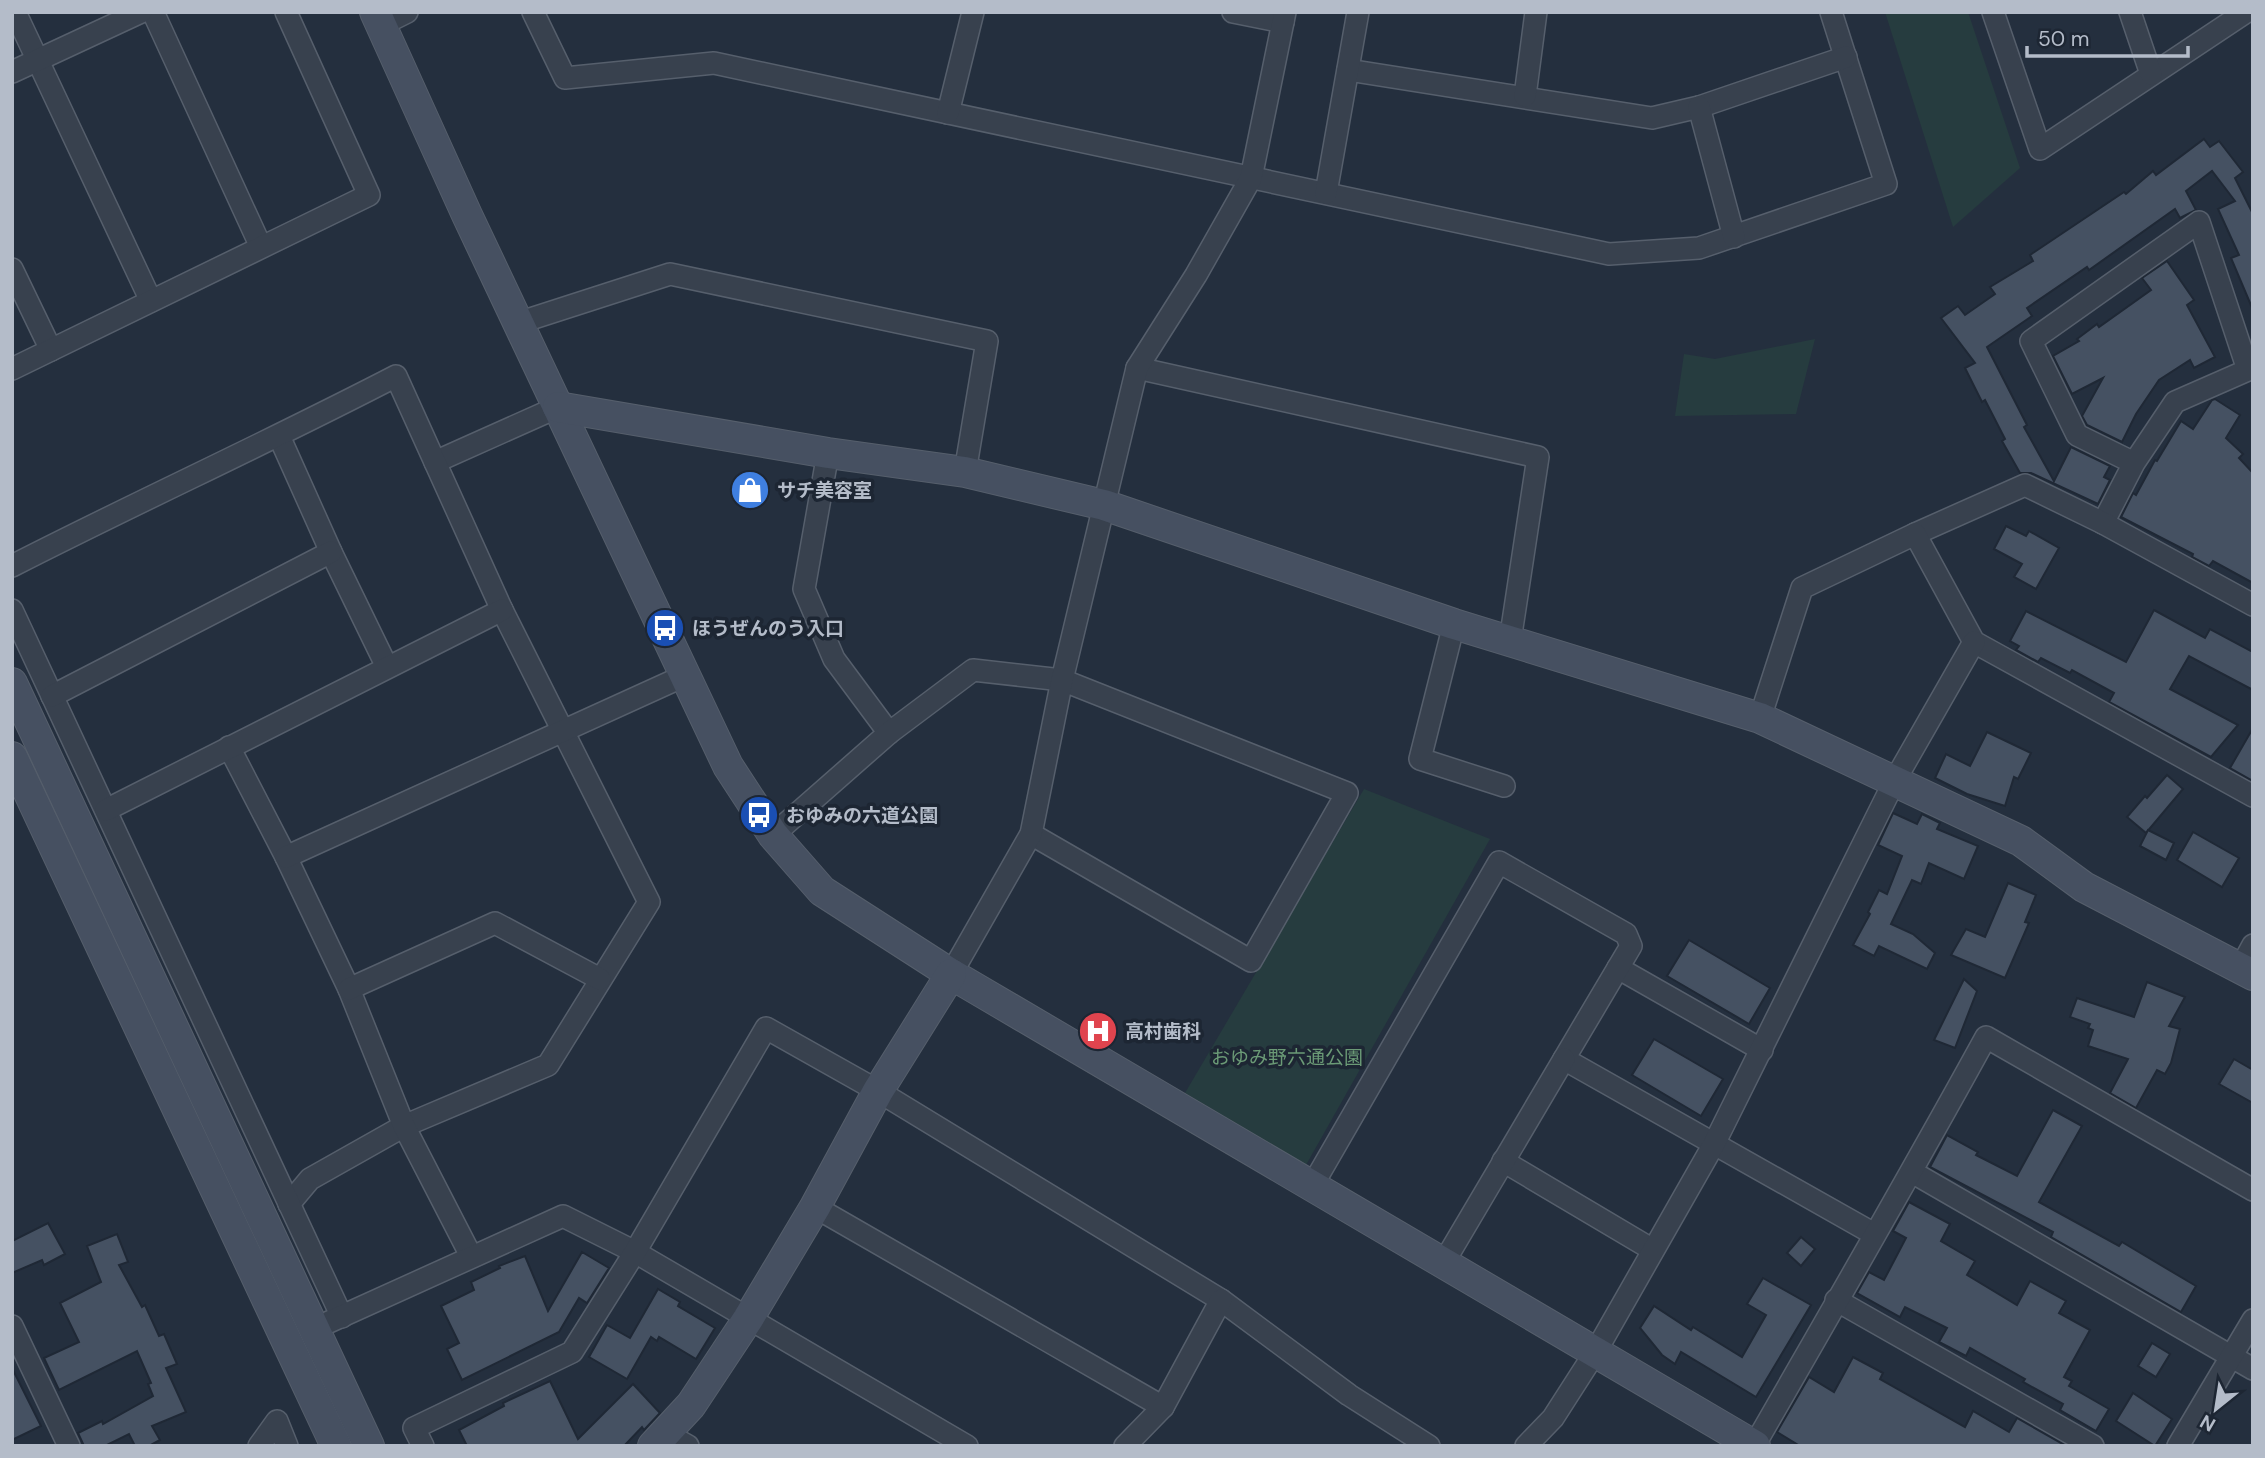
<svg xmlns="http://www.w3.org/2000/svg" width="2265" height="1458" font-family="'DM Sans','Noto Sans JP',sans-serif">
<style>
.green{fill:#263c3f}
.building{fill:#455162;stroke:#1f2835;stroke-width:2}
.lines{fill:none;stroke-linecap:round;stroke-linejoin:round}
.street-casing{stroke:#565f6c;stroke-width:24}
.secondary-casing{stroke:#565f6c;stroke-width:32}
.street{stroke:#38414e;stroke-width:21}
.secondary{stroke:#465061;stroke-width:30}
.labels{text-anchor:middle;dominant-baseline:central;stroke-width:7;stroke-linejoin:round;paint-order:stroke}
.poi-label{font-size:19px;font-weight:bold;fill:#b4bcc9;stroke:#1d2633;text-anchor:start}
.park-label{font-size:19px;fill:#6b9a76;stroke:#1d2633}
</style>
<rect width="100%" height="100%" fill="#242f3e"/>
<!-- green -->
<g class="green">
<polygon points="1885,12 1968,12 2020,168 1953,227"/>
<polygon points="1815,339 1796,414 1675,416 1684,354 1715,359"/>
<polygon points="1364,789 1490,839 1306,1165 1185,1093"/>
</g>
<!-- building -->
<g class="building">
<polygon points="2204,139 2210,147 2219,141 2243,172 2235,178 2253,214 2253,310 2231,258 2239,255 2218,209 2235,201 2212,171 2186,191 2196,210 2180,218 2175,209 2089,270 2087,267 2027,308 2032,316 1987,347 2027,425 2024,427 2054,481 2071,447 2110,466 2104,477 2110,480 2098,504 2031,473 2020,473 2002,441 2005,439 1985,400 1982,402 1965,368 1975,363 1941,318 1958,306 1965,315 1995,294 1990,287 2033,261 2030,255 2124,192 2126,194 2153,171 2156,175"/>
<polygon points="2167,261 2194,300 2187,305 2215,357 2194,368 2190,360 2159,380 2136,414 2122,442 2087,425 2082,416 2103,378 2072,394 2053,356 2079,341 2077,339 2097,324 2099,327 2151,290 2142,278"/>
<polygon points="2215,399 2240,415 2226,438 2243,454 2239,458 2253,473 2253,583 2213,561 2209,566 2192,557 2193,554 2121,517 2133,493 2136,495 2155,460 2157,461 2181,421 2193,429 2212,400"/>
<polygon points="2006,526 2026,536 2029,531 2059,548 2036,589 2014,577 2022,564 1994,549"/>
<polygon points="2154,610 2205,638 2210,629 2253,652 2253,690 2189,656 2170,689 2238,725 2211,757 2109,702 2114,693 2072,670 2070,673 2041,658 2038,662 2016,650 2019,646 2010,641 2026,611 2126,662"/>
<polygon points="2253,728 2253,781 2230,768"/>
<polygon points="1987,732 2031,753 2018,779 2014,777 2005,806 1967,794 1935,778 1946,754 1970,766"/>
<polygon points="2167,775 2183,789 2146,833 2127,817 2145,796 2147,798"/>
<polygon points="1893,813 1917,824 1922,814 1940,823 1937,829 1978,846 1964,879 1929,863 1921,884 1912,880 1891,924 1913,934 1935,953 1927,969 1879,946 1874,956 1853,945 1870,914 1868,912 1879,890 1887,894 1902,856 1878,845"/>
<polygon points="2148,830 2174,843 2166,860 2140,846"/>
<polygon points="2193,832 2239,858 2222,887 2177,860"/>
<polygon points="2008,883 2036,895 2025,922 2029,923 2005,978 1951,955 1966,929 1985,937"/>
<polygon points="1689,940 1770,988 1749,1024 1667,976"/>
<polygon points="1964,979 1977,991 1955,1048 1934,1040"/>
<polygon points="2147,982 2185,997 2169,1026 2180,1029 2171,1063 2165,1074 2157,1070 2136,1108 2110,1093 2128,1059 2088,1046 2093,1030 2088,1028 2090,1024 2070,1017 2077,998 2134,1017"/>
<polygon points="1654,1039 1723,1079 1701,1116 1632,1075"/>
<polygon points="2234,1059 2253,1070 2253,1103 2219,1084"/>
<polygon points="2053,1110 2082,1126 2039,1202 2119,1246 2122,1242 2196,1286 2181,1312 2051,1237 2053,1232 1930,1167 1947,1135 1978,1152 1976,1155 2017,1176"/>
<polygon points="1909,1202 1950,1224 1941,1241 1975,1261 1967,1275 2017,1305 2030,1281 2066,1301 2059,1313 2090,1330 2064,1377 2072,1381 2069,1386 2109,1409 2096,1431 2060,1410 2063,1404 2023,1382 2025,1379 1970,1348 1966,1356 1939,1342 1947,1328 1905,1307 1900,1317 1857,1293 1869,1272 1884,1280 1906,1238 1893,1231"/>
<polygon points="48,1223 65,1254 44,1265 42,1260 12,1273 12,1241"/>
<polygon points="117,1234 128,1262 119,1265 142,1307 145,1305 159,1336 164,1334 177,1364 166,1368 186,1412 152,1426 160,1440 149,1446 135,1446 129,1434 105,1446 84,1446 78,1433 102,1421 103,1424 153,1396 148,1384 151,1383 137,1351 59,1390 44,1358 79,1342 60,1303 101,1282 87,1246"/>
<polygon points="1801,1237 1815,1249 1801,1266 1787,1253"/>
<polygon points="582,1252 609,1268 587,1303 579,1298 559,1332 462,1380 447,1349 459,1343 441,1306 474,1290 471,1282 500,1268 499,1266 525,1256 548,1311"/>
<polygon points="1763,1278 1811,1305 1756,1397 1681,1352 1675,1364 1662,1355 1640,1328 1654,1306 1691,1330 1693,1327 1742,1357 1766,1315 1747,1304"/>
<polygon points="658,1289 680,1302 678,1306 715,1328 696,1359 659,1337 657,1341 651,1337 627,1379 589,1357 607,1325 630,1338"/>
<polygon points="2152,1343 2170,1354 2156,1377 2138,1366"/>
<polygon points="1853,1357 1883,1373 1880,1379 1965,1427 1973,1411 2009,1432 2017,1418 2066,1446 1800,1446 1777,1432 1809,1377 1834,1392"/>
<polygon points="12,1368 41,1426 12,1440"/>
<polygon points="550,1381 578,1439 633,1384 660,1413 644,1430 642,1427 624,1446 467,1446 459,1430 504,1406 503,1403"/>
<polygon points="2133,1393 2172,1419 2155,1446 2116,1421"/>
</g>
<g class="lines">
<!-- street casing -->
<g class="street-casing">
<g id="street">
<polyline points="15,12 151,301"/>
<polyline points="153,12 261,247"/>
<polyline points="533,12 565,78 714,63 1609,254 1699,248 1886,184 1831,12"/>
<polyline points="1233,12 1283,22"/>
<polyline points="1993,12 2040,149 2246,12"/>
<polyline points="2130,12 2151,74"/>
<polyline points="381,25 407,12"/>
<polyline points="1348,70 1652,118 1699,107 1846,57"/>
<polyline points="12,72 141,12"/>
<polyline points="1525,96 1536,12"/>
<polyline points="1699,107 1734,237"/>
<polyline points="948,113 973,12"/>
<polyline points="1326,193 1358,12"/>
<polyline points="12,269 51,350"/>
<polyline points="518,323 670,274 987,341 965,472"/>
<polyline points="1137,368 1538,457 1510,641"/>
<polyline points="12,369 369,195 286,12"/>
<polyline points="279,436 331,552 387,667"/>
<polyline points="828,453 804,589 834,659 889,733"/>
<polyline points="435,462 558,407"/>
<polyline points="2103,523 2134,463 2175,402 2248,370 2199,222 2031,341 2077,435 2134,463"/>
<polyline points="1915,534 2025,485 2103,523 2253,605"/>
<path d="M12 566C139 501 269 442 396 376L502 610 649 902 548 1065 404 1126 310 1179 289 1204"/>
<polyline points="12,610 342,1317"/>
<polyline points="1454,624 1420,759 1504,786"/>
<polyline points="52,696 331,552"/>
<polyline points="1760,718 1802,588 1915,534 1974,642 2253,796"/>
<polyline points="229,747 286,857 349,989 404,1126 471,1256"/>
<polyline points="106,810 502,610"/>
<polyline points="773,835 889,733 973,670 1062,680 1347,793 1251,961 1031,834"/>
<polyline points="286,857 686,675"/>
<polyline points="1618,968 1762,1050"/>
<polyline points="2240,969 2253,945"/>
<polyline points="951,974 1031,834 1062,680 1137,368 1196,275 1251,178 1285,12"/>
<polyline points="349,989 495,923 600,979"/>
<polyline points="1503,1161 1653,1250"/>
<polyline points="1912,1172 2253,1369"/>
<polyline points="1312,1186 1499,862 1626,934 1631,946 1564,1059 1874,1234"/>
<polyline points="815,1207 1163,1407"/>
<polyline points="1444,1262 1564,1059"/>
<polyline points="1836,1300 2093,1446"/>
<polyline points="329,1322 563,1216 635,1252 967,1446"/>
<polyline points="12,1326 69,1446"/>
<polyline points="665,1433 688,1446"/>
<polyline points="259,1446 277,1421 287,1446"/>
<polyline points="423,1446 414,1428 572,1352 635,1252 766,1028 878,1091 1221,1300 1349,1395 1429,1446"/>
<polyline points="1125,1446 1163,1407 1221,1300"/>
<polyline points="1526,1446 1553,1418 1596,1351 1714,1144 1895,780 1974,642"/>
<path d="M1754 1446C1832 1310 1911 1174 1986 1037L2253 1190"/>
<polyline points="2178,1446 2253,1320"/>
</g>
</g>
<!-- secondary casing -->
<g class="secondary-casing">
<g id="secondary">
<polyline points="375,12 467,215 728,766 773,835 822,891 951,974 1755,1446"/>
<polyline points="558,407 828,453 965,472 1104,505 1454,624 1760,718 2021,841 2084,887 2253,975"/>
<polyline points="12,683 369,1446"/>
<polyline points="12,757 336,1446"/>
<polyline points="653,1446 691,1405 748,1319 815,1207 878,1091 951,974"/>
</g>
</g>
<!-- street -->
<use href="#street" class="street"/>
<!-- secondary -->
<use href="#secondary" class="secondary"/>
</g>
<!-- icons -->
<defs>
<g id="shop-disc" transform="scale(2.0125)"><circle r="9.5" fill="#3f7fe0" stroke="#1d2633"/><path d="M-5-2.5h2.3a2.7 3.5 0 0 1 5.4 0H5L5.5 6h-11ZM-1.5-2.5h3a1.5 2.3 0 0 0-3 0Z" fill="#fff"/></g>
<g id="bus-disc" transform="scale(2.0125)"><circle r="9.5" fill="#1a4fb4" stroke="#1d2633"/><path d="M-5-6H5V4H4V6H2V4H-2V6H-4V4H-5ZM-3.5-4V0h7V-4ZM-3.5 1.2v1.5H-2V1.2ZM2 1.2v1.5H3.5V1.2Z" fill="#fff"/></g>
<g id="hospital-disc" transform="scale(2.0125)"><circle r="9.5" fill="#e0444e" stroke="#1d2633"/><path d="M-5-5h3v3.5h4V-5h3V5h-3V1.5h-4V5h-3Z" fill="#fff"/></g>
</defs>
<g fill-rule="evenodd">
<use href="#shop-disc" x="750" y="490"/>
<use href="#bus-disc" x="665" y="628"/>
<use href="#bus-disc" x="759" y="815"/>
<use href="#hospital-disc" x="1098" y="1031"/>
</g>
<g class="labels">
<!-- poi labels -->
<g class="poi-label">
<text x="777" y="490">サチ美容室</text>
<text x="692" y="628">ほうぜんのう入口</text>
<text x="786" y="815">おゆみの六道公園</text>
<text x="1125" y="1031">高村歯科</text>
</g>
<!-- park labels -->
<g class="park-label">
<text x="1287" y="1057">おゆみ野六通公園</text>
</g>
</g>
<!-- border -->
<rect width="2265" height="1458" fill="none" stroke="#b4bcc9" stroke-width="28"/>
<!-- north arrow -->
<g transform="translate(2216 1409) rotate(210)" stroke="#1d2633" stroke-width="5" paint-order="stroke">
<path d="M0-5L12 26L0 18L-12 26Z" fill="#b4bcc9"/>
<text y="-10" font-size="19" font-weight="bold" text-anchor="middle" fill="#b4bcc9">N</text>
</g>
<!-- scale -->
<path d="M2027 46v10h161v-10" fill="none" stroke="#b4bcc9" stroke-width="3.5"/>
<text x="2038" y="46" font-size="21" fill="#b4bcc9" stroke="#1d2633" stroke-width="5" paint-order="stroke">50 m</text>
</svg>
